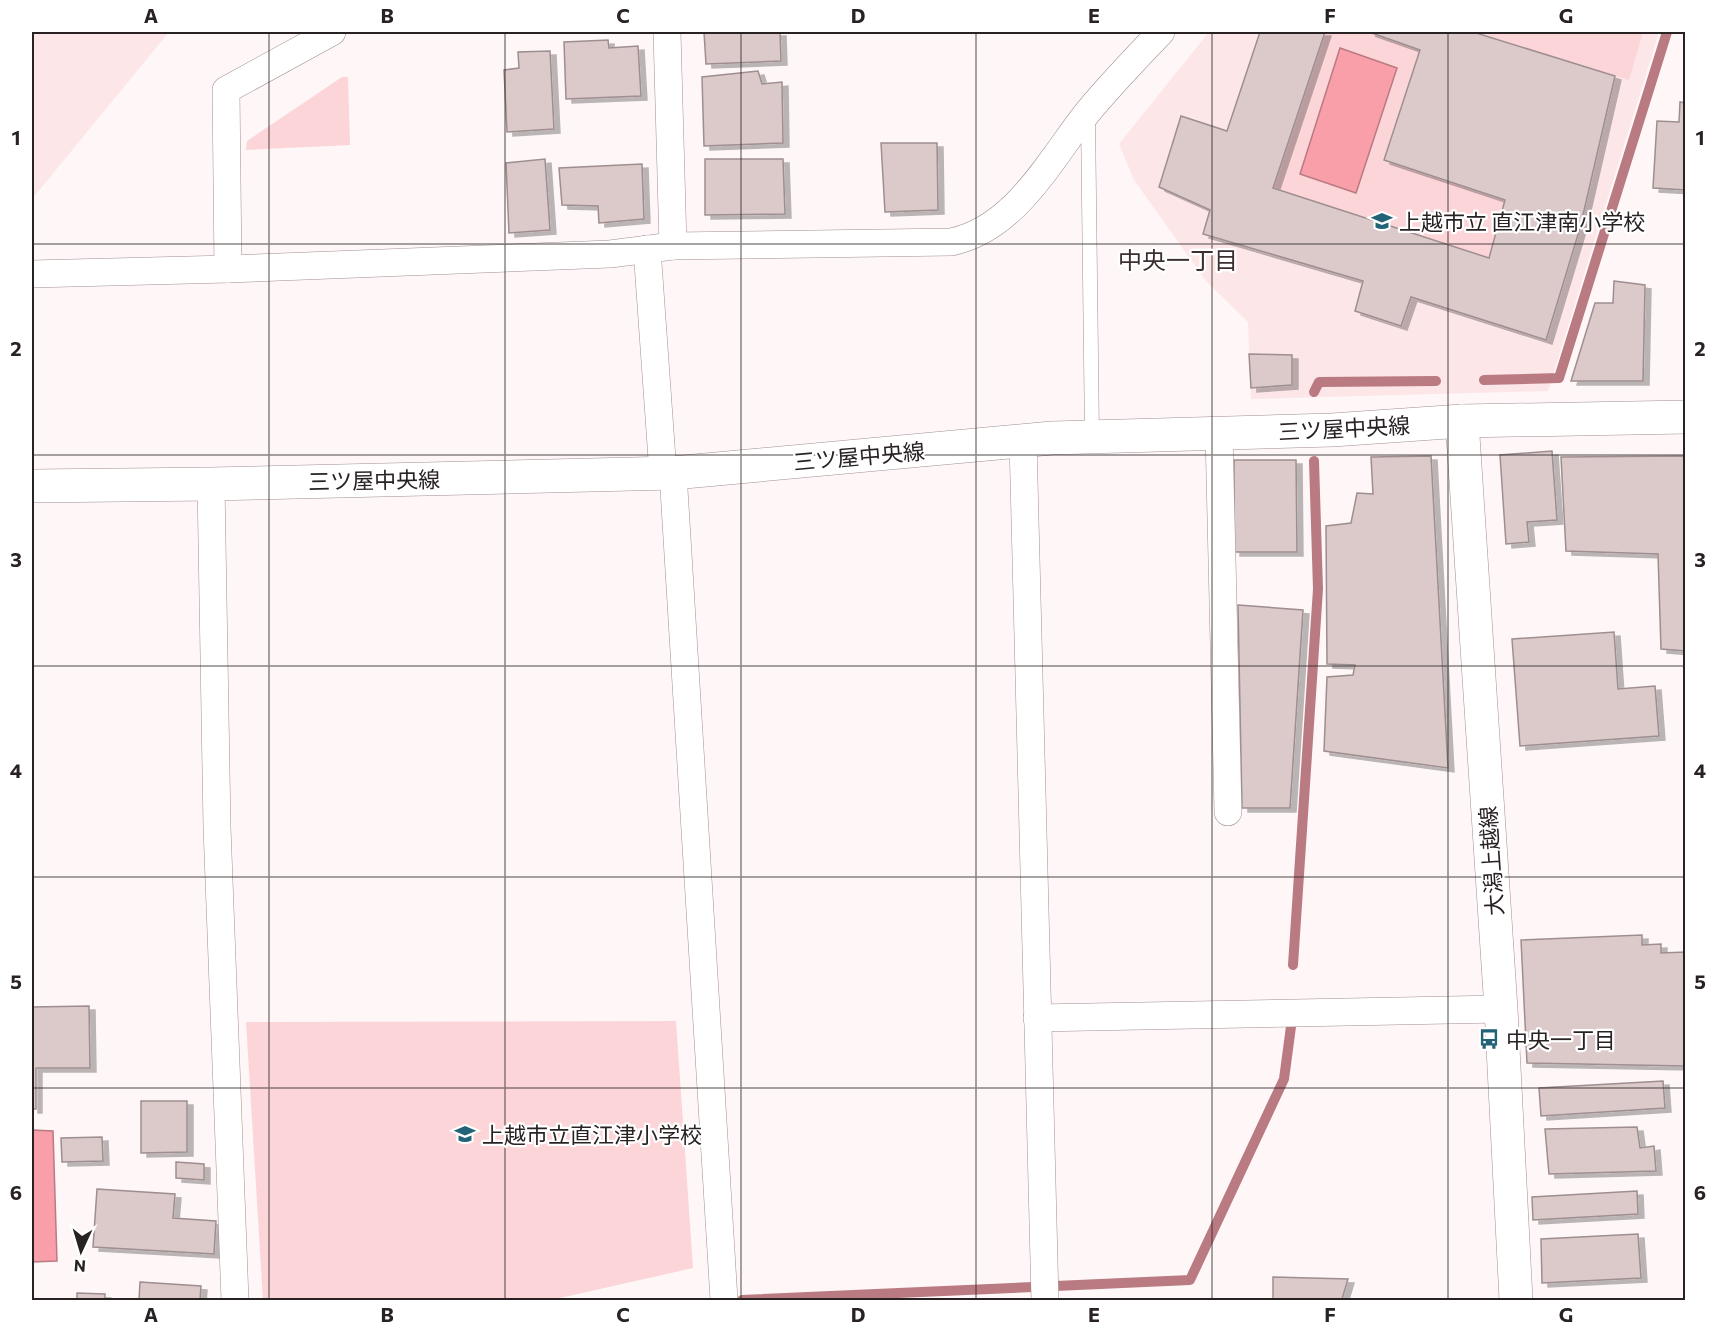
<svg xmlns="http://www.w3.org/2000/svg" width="1717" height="1332" font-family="Commissioner,'Noto Sans JP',sans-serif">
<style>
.built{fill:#fce6e8}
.green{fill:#fcd5d8}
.water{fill:#f89faa;stroke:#ba7a82;stroke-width:1.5}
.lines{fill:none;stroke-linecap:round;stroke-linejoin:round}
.stream{stroke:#ba7a82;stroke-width:10}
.building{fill:#dccacb;stroke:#9e8e8f;stroke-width:1.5;filter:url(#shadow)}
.lane-casing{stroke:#a19091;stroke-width:15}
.street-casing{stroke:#a19091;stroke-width:28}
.secondary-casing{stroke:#a19091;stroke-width:34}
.lane{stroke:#fff;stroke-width:14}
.street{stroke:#fff;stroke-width:27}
.secondary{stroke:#fff;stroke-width:33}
.grid{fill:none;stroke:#292223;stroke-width:1.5;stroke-opacity:0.55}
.labels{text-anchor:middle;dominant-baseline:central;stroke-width:4.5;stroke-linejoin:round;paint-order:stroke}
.poi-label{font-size:22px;fill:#292223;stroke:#fff;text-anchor:start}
.street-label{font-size:22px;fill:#292223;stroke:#fff}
.neighbourhood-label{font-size:24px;fill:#3d2f30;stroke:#fff}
.neatline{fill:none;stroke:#292223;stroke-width:2}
.grid-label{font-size:20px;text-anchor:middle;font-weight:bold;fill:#292223}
</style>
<defs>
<filter id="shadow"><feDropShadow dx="6" dy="4" stdDeviation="0" flood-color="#0004"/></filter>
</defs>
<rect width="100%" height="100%" fill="#fef6f7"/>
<!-- built -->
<g class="built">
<polygon points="32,32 169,32 32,199"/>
<polygon points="1209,32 1659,32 1548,391 1251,399 1248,322 1206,281 1134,180 1119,144"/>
</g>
<!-- green -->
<g class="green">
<polygon points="1325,32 1369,32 1420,50 1384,160 1505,200 1489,258 1273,188"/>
<polygon points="1473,32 1643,32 1629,80"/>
<polygon points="342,77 348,77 350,145 246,150 247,141"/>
<polygon points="676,1021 693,1268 551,1300 263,1300 246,1022"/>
</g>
<!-- water -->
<g class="water">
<polygon points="1340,48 1397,68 1356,193 1300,174"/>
<polygon points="32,1130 53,1131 57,1261 32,1262"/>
</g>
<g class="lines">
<!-- stream -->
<g class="stream">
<polyline points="1484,380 1559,378 1667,32"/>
<polyline points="1314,392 1319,382 1436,381"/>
<polyline points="1293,965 1318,589 1314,461"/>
<polyline points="742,1300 1190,1280 1284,1079 1292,1019"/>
</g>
</g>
<!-- building -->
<g class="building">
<polygon points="704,32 780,32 781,61 706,64"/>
<polygon points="1260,32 1325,32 1273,188 1489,258 1505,200 1384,160 1420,50 1369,32 1473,32 1615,76 1580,228 1546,340 1411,297 1401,326 1355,311 1363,281 1203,234 1210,210 1159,187 1181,116 1227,131"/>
<polygon points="608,40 609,48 638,46 641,96 566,99 564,42"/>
<polygon points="550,51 554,129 507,132 504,70 519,68 518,52"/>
<polygon points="758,71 762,84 782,82 783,143 704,146 702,77"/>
<polygon points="1680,102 1686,103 1686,190 1653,188 1657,121 1679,122"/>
<polygon points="881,143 937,143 938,210 885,212"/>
<polygon points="545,159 550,230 509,233 506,163"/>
<polygon points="705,159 783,159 785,214 705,215"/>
<polygon points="642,164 644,219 599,223 598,206 562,205 559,168"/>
<polygon points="1614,281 1645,285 1643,381 1571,381 1595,303 1613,303"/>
<polygon points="1249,354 1292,355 1292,385 1251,388"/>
<polygon points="1552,451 1557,520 1527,522 1529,542 1506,544 1500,455"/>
<polygon points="1431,456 1448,768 1324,751 1327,677 1353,675 1355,665 1327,664 1326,526 1351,523 1357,493 1373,494 1371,457"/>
<polygon points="1686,456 1686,651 1661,649 1658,554 1566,551 1561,457"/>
<polygon points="1234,460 1296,460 1297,552 1234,552"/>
<polygon points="1238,605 1303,610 1290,808 1242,808"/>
<polygon points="1614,632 1618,689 1655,686 1659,736 1520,746 1512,639"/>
<polygon points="1642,935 1642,945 1661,944 1661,953 1686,952 1686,1066 1527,1063 1521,940"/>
<polygon points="89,1006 90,1068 36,1068 36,1109 32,1109 32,1007"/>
<polygon points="1663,1081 1665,1108 1541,1116 1539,1088"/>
<polygon points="141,1101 187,1101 187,1152 141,1153"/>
<polygon points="1637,1127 1640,1148 1654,1146 1656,1171 1549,1174 1545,1129"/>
<polygon points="102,1137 103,1161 62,1162 61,1138"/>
<polygon points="176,1162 204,1164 204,1180 176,1178"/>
<polygon points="97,1189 175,1194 173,1218 216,1221 214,1254 93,1247"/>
<polygon points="1637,1191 1638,1214 1533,1220 1532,1197"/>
<polygon points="1638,1234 1641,1278 1542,1283 1541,1239"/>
<polygon points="1273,1277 1348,1279 1342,1299 1397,1300 1273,1300"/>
<polygon points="140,1282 201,1286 200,1300 139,1300"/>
<polygon points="77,1293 105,1294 105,1300 77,1300"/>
</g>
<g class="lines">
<!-- lane casing -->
<g class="lane-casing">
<polyline id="lane" points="1088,117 1092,436"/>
</g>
<!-- street casing -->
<g class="street-casing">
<g id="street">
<polyline points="667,32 673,246"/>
<polyline points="647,249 663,473"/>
<polyline points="228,269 226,90 332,32"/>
<path d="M32 274 228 269 610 254 673 246 951 242C1015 229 1050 160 1087 113 1110 85 1136 58 1161 32"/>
<polyline points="1219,433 1228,812"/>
<polyline points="1023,441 1045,1300"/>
<polyline points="673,473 724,1300"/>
<polyline points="211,484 217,827 235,1300"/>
<polyline points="1037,1018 1501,1009"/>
</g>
</g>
<!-- secondary casing -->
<g class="secondary-casing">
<g id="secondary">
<polyline points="1462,421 1501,1009 1516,1300"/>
<polyline points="32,486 211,484 673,473 1052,438 1332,430 1462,421 1686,417"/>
</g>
</g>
<!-- lane -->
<use href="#lane" class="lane"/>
<!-- street -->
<use href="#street" class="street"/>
<!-- secondary -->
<use href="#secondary" class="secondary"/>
</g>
<!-- grid -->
<path class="grid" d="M269 32V1300M505 32V1300M741 32V1300M976 32V1300M1212 32V1300M1448 32V1300M32 244H1686M32 455H1686M32 666H1686M32 877H1686M32 1088H1686"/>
<!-- icons -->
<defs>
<g id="school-bare" transform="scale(1.62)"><path d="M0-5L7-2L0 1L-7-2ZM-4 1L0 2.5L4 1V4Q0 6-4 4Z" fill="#226378" stroke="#fff" stroke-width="2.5" paint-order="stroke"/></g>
<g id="bus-bare" transform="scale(1.62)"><path d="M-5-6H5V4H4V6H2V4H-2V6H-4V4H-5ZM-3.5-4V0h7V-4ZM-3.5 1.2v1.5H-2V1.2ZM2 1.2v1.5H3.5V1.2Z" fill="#226378" stroke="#fff" stroke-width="2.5" paint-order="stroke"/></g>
</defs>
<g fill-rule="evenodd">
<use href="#school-bare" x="1382" y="221"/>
<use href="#bus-bare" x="1489" y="1039"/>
<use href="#school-bare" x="465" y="1134"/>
</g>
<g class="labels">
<!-- poi labels -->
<g class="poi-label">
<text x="1399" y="221">上越市立 直江津南小学校</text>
<text x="1506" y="1039">中央一丁目</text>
<text x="482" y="1134">上越市立直江津小学校</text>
</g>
<!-- street labels -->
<g class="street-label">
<text transform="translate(1344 428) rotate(-3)">三ツ屋中央線</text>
<text transform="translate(859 456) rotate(-5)">三ツ屋中央線</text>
<text transform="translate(374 480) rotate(-1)">三ツ屋中央線</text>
<text transform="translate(1491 861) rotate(-94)">大潟上越線</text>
</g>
<!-- neighbourhood labels -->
<g class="neighbourhood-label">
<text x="1178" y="259">中央一丁目</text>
</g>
</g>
<!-- border -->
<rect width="1717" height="1332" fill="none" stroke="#ffffff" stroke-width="66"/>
<!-- north arrow -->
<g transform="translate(81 1251) rotate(184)" stroke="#ffffff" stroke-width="4.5" paint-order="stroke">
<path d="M0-4.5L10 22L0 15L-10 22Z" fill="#292223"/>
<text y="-9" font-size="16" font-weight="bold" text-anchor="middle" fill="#292223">N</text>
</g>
<rect x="33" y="33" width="1651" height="1266" class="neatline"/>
<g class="grid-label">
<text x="151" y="23">A</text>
<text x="387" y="23">B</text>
<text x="623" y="23">C</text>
<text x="858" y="23">D</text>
<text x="1094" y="23">E</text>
<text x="1330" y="23">F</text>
<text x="1566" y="23">G</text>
<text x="16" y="145">1</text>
<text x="1700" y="145">1</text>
<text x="16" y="356">2</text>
<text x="1700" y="356">2</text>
<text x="16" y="567">3</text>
<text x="1700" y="567">3</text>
<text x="16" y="778">4</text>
<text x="1700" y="778">4</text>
<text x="16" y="989">5</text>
<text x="1700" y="989">5</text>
<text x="16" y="1200">6</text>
<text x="1700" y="1200">6</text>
<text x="151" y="1322">A</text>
<text x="387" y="1322">B</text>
<text x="623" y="1322">C</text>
<text x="858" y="1322">D</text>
<text x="1094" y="1322">E</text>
<text x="1330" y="1322">F</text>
<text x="1566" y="1322">G</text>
</g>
</svg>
